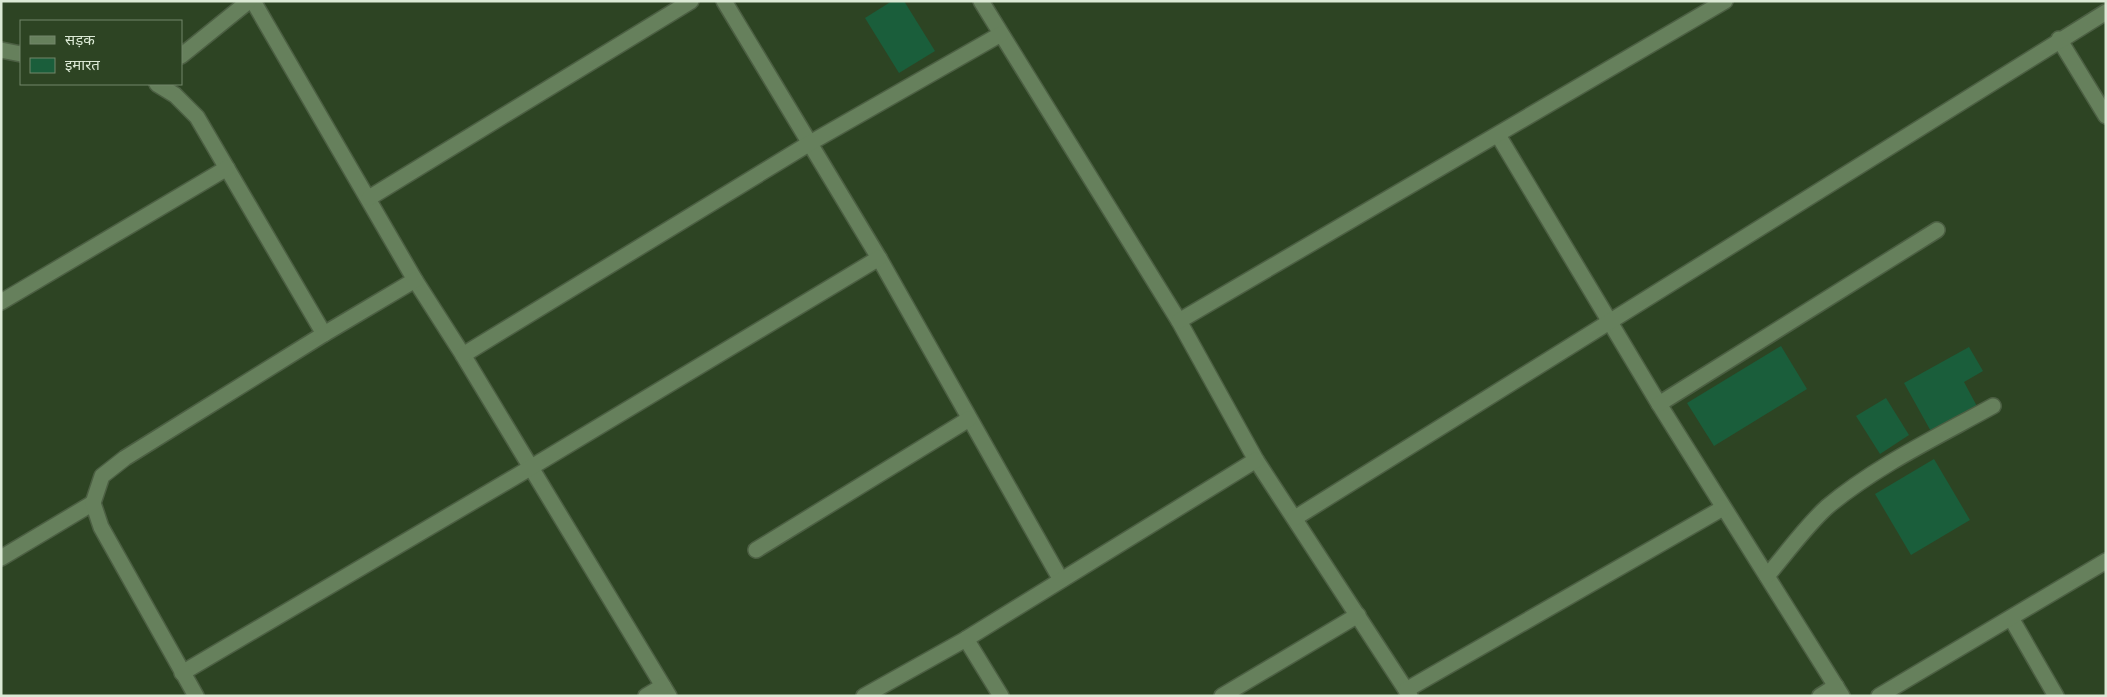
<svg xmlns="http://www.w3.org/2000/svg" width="2107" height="697" font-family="Mulish,'Noto Sans Devanagari',sans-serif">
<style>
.building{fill:#1a5e3b}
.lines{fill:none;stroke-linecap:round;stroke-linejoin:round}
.minor-casing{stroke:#4c5f43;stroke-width:18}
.minor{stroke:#66805c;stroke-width:15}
</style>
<rect width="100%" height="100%" fill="#2d4423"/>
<!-- building -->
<g class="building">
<polygon points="892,1 904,1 935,51 899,73 865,18"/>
<polygon points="1781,346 1807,389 1714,446 1687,403"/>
<polygon points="1969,347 1983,371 1964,382 1979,410 1933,435 1904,383"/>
<polygon points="1886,398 1909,435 1880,454 1856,416"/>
<polygon points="1934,459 1970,520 1911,555 1875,494"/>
</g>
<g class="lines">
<!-- minor casing -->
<g class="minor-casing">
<g id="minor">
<polyline points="253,1 415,280 463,355 669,696"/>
<polyline points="724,1 879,258 1061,580"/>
<polyline points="981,1 1179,321 1256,460 1410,696"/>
<polyline points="2059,39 2106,116"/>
<polyline points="1,50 21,54"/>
<polyline points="181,56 249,1"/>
<polyline points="157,84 175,95 197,117 324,334"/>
<polyline points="1498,135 1659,404 1842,696"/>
<polyline points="369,198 691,1"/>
<polyline points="1,302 227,168"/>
<polyline points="1179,321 1725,1"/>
<polyline points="463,355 810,143 1001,34"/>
<polyline points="1659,404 1937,230"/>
<polyline points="1295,518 2106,12"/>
<polyline points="756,550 969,419"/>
<polyline points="1,558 93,503"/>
<path d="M1767 576C1786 554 1805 527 1827 507 1876 466 1937 437 1993 406"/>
<polyline points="2011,618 2056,696"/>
<polyline points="966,639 1001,696"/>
<polyline points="182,673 530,468 879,258"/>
<polyline points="1406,690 1723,508"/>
<polyline points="196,696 101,527 93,503 102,476 125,458 324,334 415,280"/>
<polyline points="646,696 663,686"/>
<polyline points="864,696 966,639 1256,460"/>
<polyline points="1222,696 1358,615"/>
<polyline points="1820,696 1836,686"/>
<polyline points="1879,696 2106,561"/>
</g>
</g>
<!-- minor -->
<use href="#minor" class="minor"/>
</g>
<!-- border -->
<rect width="2107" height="697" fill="none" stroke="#dbe9d5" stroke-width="5"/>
<!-- legend -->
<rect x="20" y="20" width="162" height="65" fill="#2d4423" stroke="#73866a"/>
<rect x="30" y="36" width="25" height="8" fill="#66805c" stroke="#73866a"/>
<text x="65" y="45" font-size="15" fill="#dbe9d5">सड़क</text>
<rect x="30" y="58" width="25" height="15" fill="#1a5e3b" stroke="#73866a"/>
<text x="65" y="70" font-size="15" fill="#dbe9d5">इमारत</text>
</svg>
